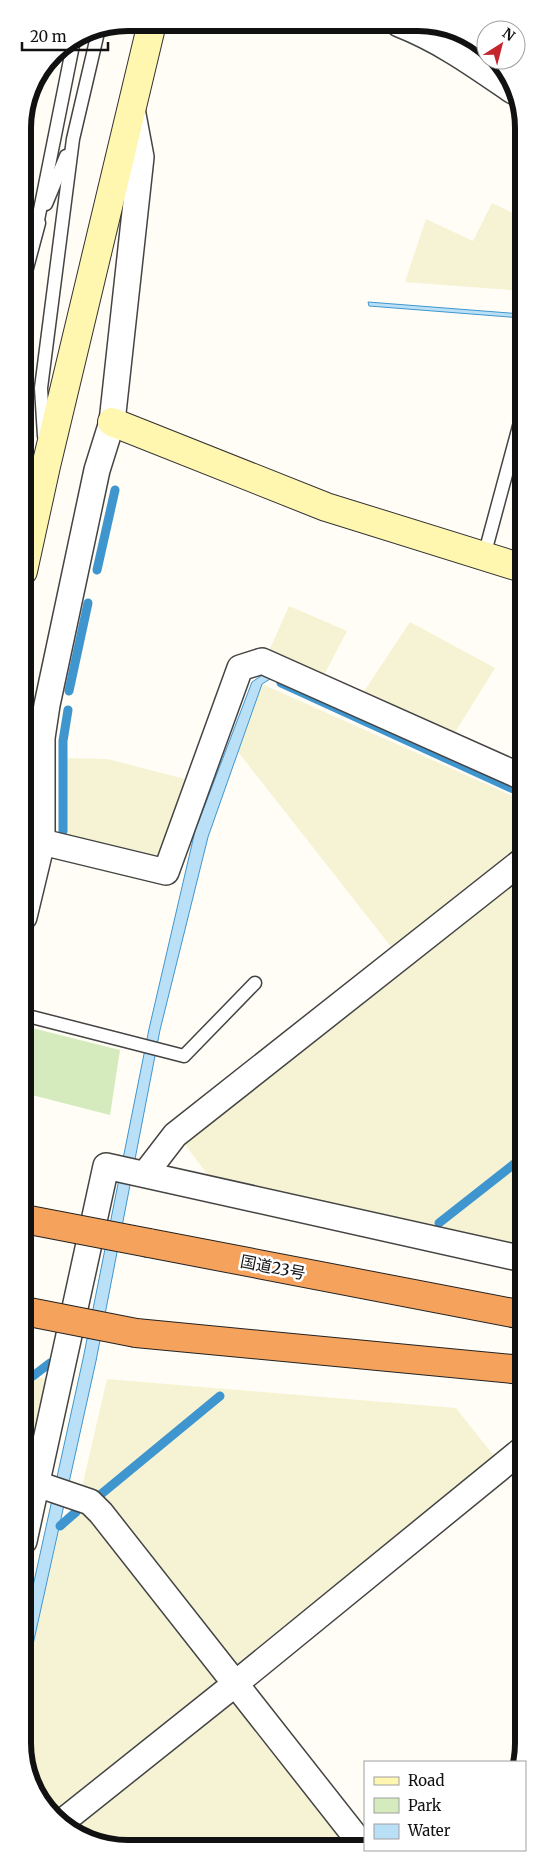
<svg xmlns="http://www.w3.org/2000/svg" width="546" height="1871" font-family="Merriweather,'Noto Sans JP',serif">
<style>
.farmland{fill:#f6f3d4}
.green{fill:#d5ebbd}
.water{fill:#b9e0f7;stroke:#3f96cf}
.lines{fill:none;stroke-linecap:round;stroke-linejoin:round}
.stream{stroke:#3f96cf;stroke-width:9}
.lane-casing{stroke:#444;stroke-width:15}
.street-casing{stroke:#444;stroke-width:28}
.secondary-casing{stroke:#333;stroke-width:30}
.highway-casing{stroke:#222;stroke-width:30}
.lane{stroke:#fff;stroke-width:12}
.street{stroke:#fff;stroke-width:25}
.secondary{stroke:#fff6b0;stroke-width:28}
.highway{stroke:#f5a25d;stroke-width:28}
.highway-bridge-casing{stroke:#222;stroke-width:30;stroke-linecap:butt}
.highway-bridge{stroke:#f5a25d;stroke-width:28}
.labels{text-anchor:middle;dominant-baseline:central;stroke-width:5;stroke-linejoin:round;paint-order:stroke}
.street-label{font-size:16px;fill:#111;stroke:#fff}
.rim{fill:none;stroke:#111;stroke-width:6}
</style>
<rect width="100%" height="100%" fill="#fffdf5"/>
<!-- farmland -->
<g class="farmland">
<polygon points="492,203 522,217 522,291 405,282 426,219 473,241"/>
<polygon points="289,606 347,631 324,675 269,651"/>
<polygon points="410,622 495,668 454,734 363,693"/>
<polygon points="262,684 522,800 522,845 392,948 238,752"/>
<polygon points="63,758 107,759 189,780 164,854 152,860 65,838 63,831"/>
<polygon points="522,873 523,1249 209,1177 184,1143"/>
<polygon points="24,1375 49,1379 30,1457 24,1455"/>
<polygon points="107,1379 456,1408 494,1456 237,1664 101,1495 82,1487"/>
<polygon points="76,1512 88,1514 218,1680 51,1813 24,1763 24,1685 60,1526"/>
<polygon points="232,1699 350,1846 107,1846 70,1826"/>
</g>
<!-- green -->
<polygon class="green" points="24,1026 120,1050 110,1115 24,1093"/>
<!-- water -->
<g class="water">
<polygon points="368,302 522,314 522,318 369,306"/>
<polygon points="264,674 270,679 262,684 208,837 160,1030 96,1361 24,1685 24,1627 83,1359 149,1029 195,831 252,682"/>
</g>
<g class="lines">
<!-- stream -->
<g class="stream">
<polyline points="97,570 115,490"/>
<polyline points="281,683 522,793"/>
<polyline points="69,691 88,603"/>
<polyline points="63,831 63,741 68,710"/>
<polyline points="439,1223 523,1157"/>
<polyline points="24,1375 33,1376 50,1363"/>
<polyline points="100,1495 220,1396"/>
<polyline points="60,1526 76,1512"/>
</g>
<!-- lane casing -->
<g class="lane-casing">
<g id="lane">
<polyline points="46,204 66,156"/>
<polyline points="36,230 74,40"/>
<polyline points="23,283 39,223"/>
<polyline points="44,436 41,388 73,139 99,28"/>
<polyline points="484,556 522,415"/>
<polyline points="24,1015 184,1056 255,983"/>
</g>
</g>
<!-- street casing -->
<g class="street-casing">
<g id="street">
<path d="M399 24C442 41 475 65 513 91"/>
<polyline points="42,842 166,872 240,668 262,661 522,777"/>
<polyline points="24,917 42,842 42,738 47,705 97,470 112,422 141,157 132,109"/>
<polyline points="145,1174 175,1135 522,861"/>
<polyline points="37,1484 90,1502 101,1513 363,1846"/>
<polyline points="24,1541 106,1166 523,1259"/>
<polyline points="62,1822 235,1684 523,1449"/>
</g>
</g>
<!-- secondary casing -->
<g class="secondary-casing">
<g id="secondary">
<polyline points="112,422 326,507 522,568"/>
<polyline points="23,571 46,466 152,23"/>
</g>
</g>
<!-- highway casing -->
<g class="highway-casing">
<g id="highway">
<polyline points="149,1243 523,1315"/>
<polyline points="136,1333 523,1370"/>
</g>
</g>
<!-- lane -->
<use href="#lane" class="lane"/>
<!-- street -->
<use href="#street" class="street"/>
<!-- secondary -->
<use href="#secondary" class="secondary"/>
<!-- highway -->
<use href="#highway" class="highway"/>
<!-- highway-bridge casing -->
<g class="highway-bridge-casing">
<g id="highway-bridge">
<polyline points="24,1219 149,1243"/>
<polyline points="24,1311 136,1333"/>
</g>
</g>
<!-- highway-bridge -->
<use href="#highway-bridge" class="highway-bridge"/>
</g>
<g class="labels">
<!-- street labels -->
<g class="street-label">
<text transform="translate(273 1267) rotate(11)">国道23号</text>
</g>
</g>
<!-- crop -->
<path d="M0 0H546V1871H0ZM128 31H418A97 97 0 0 1 515 128V1743A97 97 0 0 1 418 1840H128A97 97 0 0 1 31 1743V128A97 97 0 0 1 128 31Z" fill="#fff" fill-rule="evenodd"/>
<path class="rim" d="M128 31H418A97 97 0 0 1 515 128V1743A97 97 0 0 1 418 1840H128A97 97 0 0 1 31 1743V128A97 97 0 0 1 128 31Z"/>
<!-- legend -->
<rect x="364" y="1761" width="162" height="90" fill="#ffffff" stroke="#a0a0a0"/>
<rect x="374" y="1777" width="25" height="8" fill="#fff6b0" stroke="#a0a0a0"/>
<text x="408" y="1786" font-size="15" fill="#111111">Road</text>
<rect x="374" y="1798" width="25" height="15" fill="#d5ebbd" stroke="#a0a0a0"/>
<text x="408" y="1811" font-size="15" fill="#111111">Park</text>
<rect x="374" y="1824" width="25" height="15" fill="#b9e0f7" stroke="#a0a0a0"/>
<text x="408" y="1836" font-size="15" fill="#111111">Water</text>
<!-- north arrow -->
<g transform="translate(501 45) rotate(36)"><circle r="24" fill="#ffffff" stroke="#a0a0a0"/>
<path d="M0-4L9 19L0 12L-9 19Z" fill="#c4262e"/>
<text y="-8" font-size="14" font-weight="bold" text-anchor="middle" fill="#111111">N</text>
</g>
<!-- scale -->
<path d="M22 42v8h86v-8" fill="none" stroke="#111111" stroke-width="2.5"/>
<text x="30" y="42" font-size="15" fill="#111111" stroke="#ffffff" stroke-width="4" paint-order="stroke">20 m</text>
</svg>
